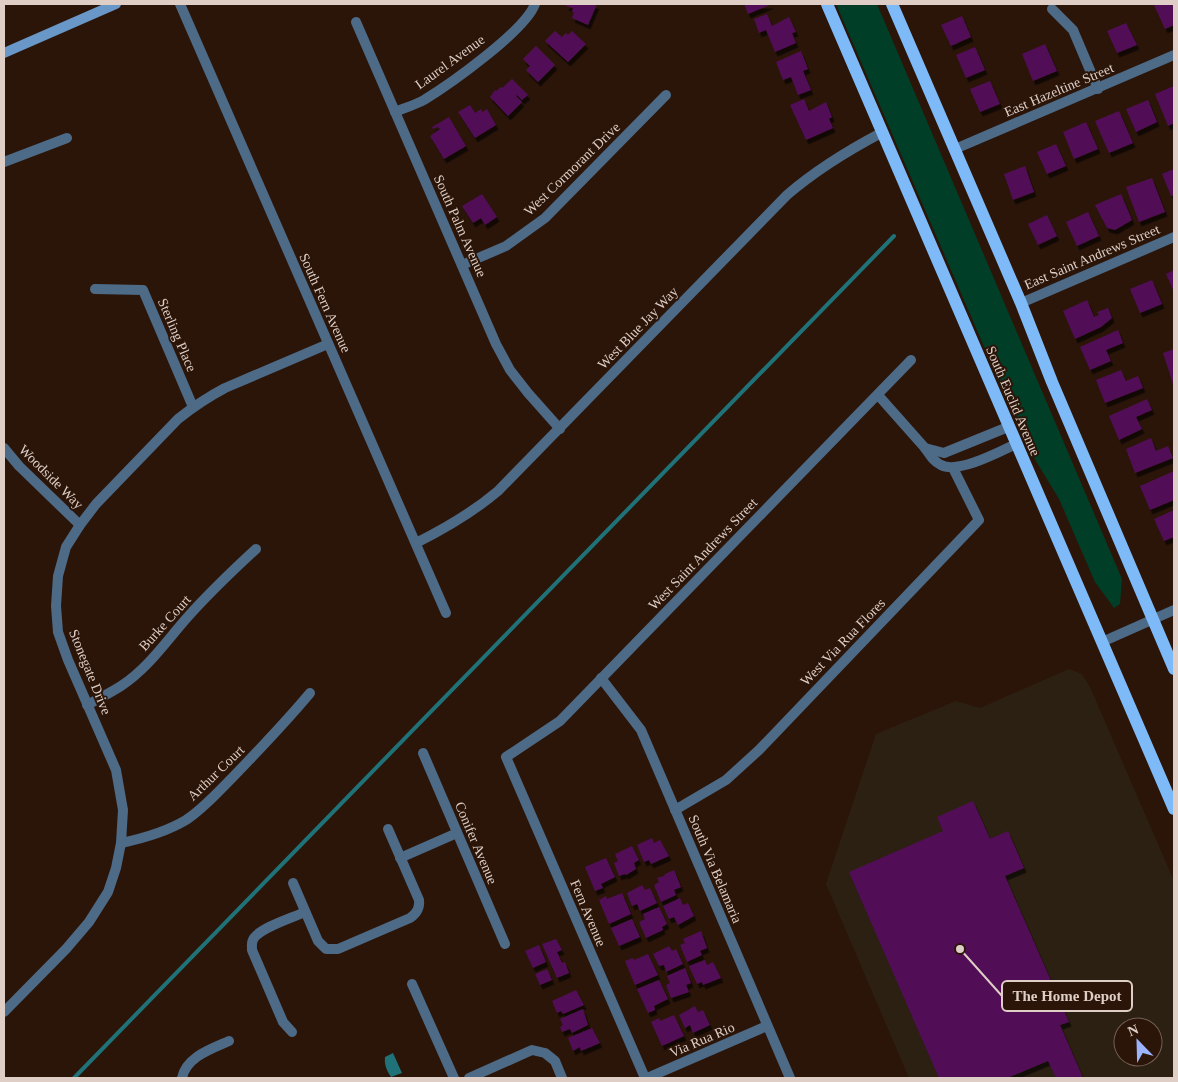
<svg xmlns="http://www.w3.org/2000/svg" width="1178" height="1082" font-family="Georgia,serif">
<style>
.commercial{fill:#2c2012;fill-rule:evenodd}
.green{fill:#003e27}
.water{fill:#1e7278}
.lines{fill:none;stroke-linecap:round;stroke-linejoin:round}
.stream{stroke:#1e7278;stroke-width:4}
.building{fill:#511055;filter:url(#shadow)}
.street{stroke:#4d6a87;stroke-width:10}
.secondary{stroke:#6997c7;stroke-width:10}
.primary{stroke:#7ebaf8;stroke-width:12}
.labels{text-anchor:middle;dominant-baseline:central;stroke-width:4;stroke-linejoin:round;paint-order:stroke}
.street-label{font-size:14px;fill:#decec6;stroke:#2b1509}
.leader{fill:none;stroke:#decec6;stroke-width:2}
.callout-dot{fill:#decec6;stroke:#2b1509;stroke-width:2}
.callout{fill:#2b1509;stroke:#decec6;stroke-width:2}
.callout-label{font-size:15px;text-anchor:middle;font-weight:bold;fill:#decec6}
</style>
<defs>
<filter id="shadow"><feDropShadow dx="2.5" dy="4.5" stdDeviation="0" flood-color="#0009"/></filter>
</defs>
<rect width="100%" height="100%" fill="#2b1509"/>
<!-- commercial -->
<path class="commercial" d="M1069 669 1082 674 1090 687 1174 881V1078H909L826 884 876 734 956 701 980 708ZM1123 1027H1153V1057H1123Z"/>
<!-- green -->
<polygon class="green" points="836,4 877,4 1122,579 1120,604 1114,608 1095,582 1059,499 1028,448"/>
<!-- water -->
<path class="water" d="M393 1053 402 1073 391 1077C387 1071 384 1065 385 1057Z"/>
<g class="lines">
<!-- stream -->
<polyline class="stream" points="74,1078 894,236"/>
</g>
<!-- building -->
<g class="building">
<polygon points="567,4 597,4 588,25 572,18 574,12 572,12 573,8 566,6"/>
<polygon points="744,4 772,4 748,14"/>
<polygon points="1158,4 1174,4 1174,25 1165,29 1154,5"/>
<polygon points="767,14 772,26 789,17 796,32 792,33 796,43 775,52 766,30 759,33 754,19"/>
<polygon points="962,16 971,37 951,46 941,25"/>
<polygon points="1126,23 1137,45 1117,53 1107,31"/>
<polygon points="555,31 562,37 566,33 568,35 572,31 586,44 568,62 545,41"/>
<polygon points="1045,44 1057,71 1033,81 1022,54"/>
<polygon points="536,46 555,65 538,82 526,70 530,66 523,59"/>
<polygon points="975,47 985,70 966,78 956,55"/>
<polygon points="801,51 808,69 803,71 811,90 798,95 791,77 783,80 776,62"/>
<polygon points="512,79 528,95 522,100 517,95 516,96 522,102 508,116 490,97 495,90 496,91 501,87 502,88"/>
<polygon points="990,81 1000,104 980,112 970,89"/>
<polygon points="1174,86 1174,123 1168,126 1155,94"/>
<polygon points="804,99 809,111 826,102 832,117 829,119 833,128 806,140 790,105"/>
<polygon points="1148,100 1157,122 1136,132 1126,109"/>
<polygon points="470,105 475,113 481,109 482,112 487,109 496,125 475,138 458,112"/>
<polygon points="1119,111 1133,143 1109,153 1095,121"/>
<polygon points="449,117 466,146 444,159 430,136 440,129 438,127 433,129 432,127"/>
<polygon points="1086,122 1098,149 1074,159 1063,132"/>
<polygon points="1056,144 1066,166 1047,174 1037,152"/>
<polygon points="1025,166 1034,192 1013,200 1004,174"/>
<polygon points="1174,169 1174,195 1171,196 1162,174"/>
<polygon points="1152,178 1165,212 1139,222 1126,187"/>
<polygon points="482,194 497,217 485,225 481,218 473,223 462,206"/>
<polygon points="1121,194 1132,220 1115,230 1107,228 1095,205"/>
<polygon points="1088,212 1099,236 1077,246 1066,222"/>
<polygon points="1047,215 1057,236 1038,245 1028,224"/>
<polygon points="1174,270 1174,292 1166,274"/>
<polygon points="1152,280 1162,304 1140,313 1130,289"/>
<polygon points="1087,300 1094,317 1099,315 1097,312 1108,308 1112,318 1101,327 1075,339 1063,311"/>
<polygon points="1118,330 1123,343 1106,350 1111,361 1090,370 1080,347"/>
<polygon points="1174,349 1174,384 1173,384 1163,353"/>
<polygon points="1121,370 1126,381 1138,376 1143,388 1105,403 1096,380"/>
<polygon points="1147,399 1152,410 1136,417 1142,429 1119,440 1109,416"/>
<polygon points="1151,438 1156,451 1168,446 1173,458 1135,473 1126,449"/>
<polygon points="1174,471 1174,484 1173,485 1174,500 1150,510 1140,486"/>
<polygon points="1174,510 1174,537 1164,541 1154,519"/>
<polygon points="973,801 990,839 1008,831 1024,868 1005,876 1069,1022 1060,1025 1083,1078 1056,1078 1048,1061 1007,1078 939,1078 849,872 943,831 937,817"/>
<polygon points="652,838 654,843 660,840 669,856 651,864 649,860 644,862 637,845"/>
<polygon points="632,846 639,860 634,863 636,869 626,875 625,874 619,876 614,863 618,861 615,854"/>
<polygon points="606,858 615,877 601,884 603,888 595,891 585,867"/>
<polygon points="674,870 681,887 674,890 676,895 661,902 654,885 659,882 657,878 664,876 665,874"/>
<polygon points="642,885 645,890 650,888 657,903 640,911 637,904 632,906 627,893"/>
<polygon points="622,893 631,914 609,924 599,900 606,896 607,899"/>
<polygon points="680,898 683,905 688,903 694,916 678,925 674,917 669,919 663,906"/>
<polygon points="659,907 667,924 662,927 663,930 646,938 639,922 645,919 643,914"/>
<polygon points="632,919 640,937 619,946 611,928"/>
<polygon points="701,931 707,948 700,951 702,955 687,962 680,945 685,943 683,939"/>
<polygon points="556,939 562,950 557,952 562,963 565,962 569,973 557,978 542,944"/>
<polygon points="539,945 546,962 533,968 525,951"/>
<polygon points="669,946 672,951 676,949 683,964 666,972 664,965 659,966 653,954"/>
<polygon points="648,954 658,975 635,985 625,961 633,958 634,960"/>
<polygon points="705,960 707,965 713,962 721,978 703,985 702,982 697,984 689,966"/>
<polygon points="685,968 691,983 686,985 689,992 671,998 666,985 670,983 667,976"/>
<polygon points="547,969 552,980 540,985 535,974"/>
<polygon points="659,980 668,999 654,1006 655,1010 648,1013 637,989"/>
<polygon points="576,990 584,1005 563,1014 561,1011 557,1013 552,1001"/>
<polygon points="695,1006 698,1012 703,1010 710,1025 693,1033 690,1025 685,1028 679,1015"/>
<polygon points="583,1009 588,1025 572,1033 570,1029 562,1032 560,1027 563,1025 560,1019"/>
<polygon points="674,1015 684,1036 662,1046 651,1022 659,1018 660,1021"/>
<polygon points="592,1028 600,1043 581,1051 580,1047 573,1051 568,1038"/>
</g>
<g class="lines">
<!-- street -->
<g class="street">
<polyline points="180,4 446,613"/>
<polyline points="1052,9 1073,30 1098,89"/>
<polyline points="356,22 496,344 510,370 528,393 560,429"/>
<path d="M395 112C404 108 415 105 424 100 450 84 525 31 535 4"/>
<polyline points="955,149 1174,55"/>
<polyline points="4,162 67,138"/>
<polyline points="462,265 506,246 545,218 666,95"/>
<polyline points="95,289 143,290 193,407"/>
<polyline points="1021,303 1174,237"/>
<path d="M878 395 925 448C930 455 933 461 941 465 958 474 999 452 1016 444"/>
<polyline points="4,448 19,466 80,525"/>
<polyline points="925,448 944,453 1008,427"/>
<path d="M416 543C446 528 472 513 498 491L787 195C816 170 847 151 881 133"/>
<polyline points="1102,642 1174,610"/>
<polyline points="601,678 641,730 790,1078"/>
<path d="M87 705C98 699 110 693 121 686 147 669 165 643 185 620 207 595 231 572 256 549"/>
<polyline points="423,753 505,944"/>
<polyline points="675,810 726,780 759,750 979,520 953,468"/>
<path d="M121 843C145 838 166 832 186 820 203 809 218 792 232 778 259 750 285 723 310 693"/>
<polyline points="400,858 457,833"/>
<path d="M293 883 318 941 326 949H338L410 918C417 913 420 908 419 900L388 829"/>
<polyline points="412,984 454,1078"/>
<path d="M4 1012 66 949 89 922 108 892 116 868 121 843 123 810 116 770 68 660 58 632 56 606 58 576 66 547 80 525 96 504 178 419C193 407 208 397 225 388L328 344"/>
<path d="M292 1032 283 1022 252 950C252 945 251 942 254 938 262 927 292 918 305 912"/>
<path d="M182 1078C186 1057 211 1049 229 1041"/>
<polyline points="469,1078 532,1050 545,1053 555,1061 562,1078"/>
<polyline points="645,1078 506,757 560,721 911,360"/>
<polyline points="647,1078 767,1026"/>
</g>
<!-- secondary -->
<polyline class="secondary" points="4,53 116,4"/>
<!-- primary -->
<g class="primary">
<polyline points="827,4 1174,809"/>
<polyline points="892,4 1021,303 1052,382 1174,669"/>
</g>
</g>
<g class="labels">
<!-- street labels -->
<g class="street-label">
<text transform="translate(450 62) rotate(-36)">Laurel Avenue</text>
<text transform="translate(1059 90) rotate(-23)">East Hazeltine Street</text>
<text transform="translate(572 169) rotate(-44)">West Cormorant Drive</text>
<text transform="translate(460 226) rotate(66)">South Palm Avenue</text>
<text transform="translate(1092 257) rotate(-23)">East Saint Andrews Street</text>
<text transform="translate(325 303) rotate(66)">South Fern Avenue</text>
<text transform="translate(638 328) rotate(-46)">West Blue Jay Way</text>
<text transform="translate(177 335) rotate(67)">Sterling Place</text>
<text transform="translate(1013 401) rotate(67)">South Euclid Avenue</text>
<text transform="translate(51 477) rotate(45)">Woodside Way</text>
<text transform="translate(703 554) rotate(-46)">West Saint Andrews Street</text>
<text transform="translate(165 623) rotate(-48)">Burke Court</text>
<text transform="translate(843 642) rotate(-46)">West Via Rua Flores</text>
<text transform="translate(90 672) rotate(68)">Stonegate Drive</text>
<text transform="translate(216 773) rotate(-44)">Arthur Court</text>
<text transform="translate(476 843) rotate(67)">Conifer Avenue</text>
<text transform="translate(715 869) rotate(67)">South Via Belamaria</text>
<text transform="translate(588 913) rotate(67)">Fern Avenue</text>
<text transform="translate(702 1040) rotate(-23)">Via Rua Rio</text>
</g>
</g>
<!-- callouts -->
<path class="leader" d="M960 949L1002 996"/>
<circle class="callout-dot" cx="960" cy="949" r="5"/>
<rect class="callout" x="1002" y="981" width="130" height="30" rx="5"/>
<g class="callout-label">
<text x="1067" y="1001">The Home Depot</text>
</g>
<!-- border -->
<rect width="1178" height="1082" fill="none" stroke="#decec6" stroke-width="10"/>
<!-- north arrow -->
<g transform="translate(1138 1042) rotate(337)"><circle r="24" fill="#2b1509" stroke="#735f55"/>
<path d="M0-4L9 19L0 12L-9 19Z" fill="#9cb4fd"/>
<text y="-8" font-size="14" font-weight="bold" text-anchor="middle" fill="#decec6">N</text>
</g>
</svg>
